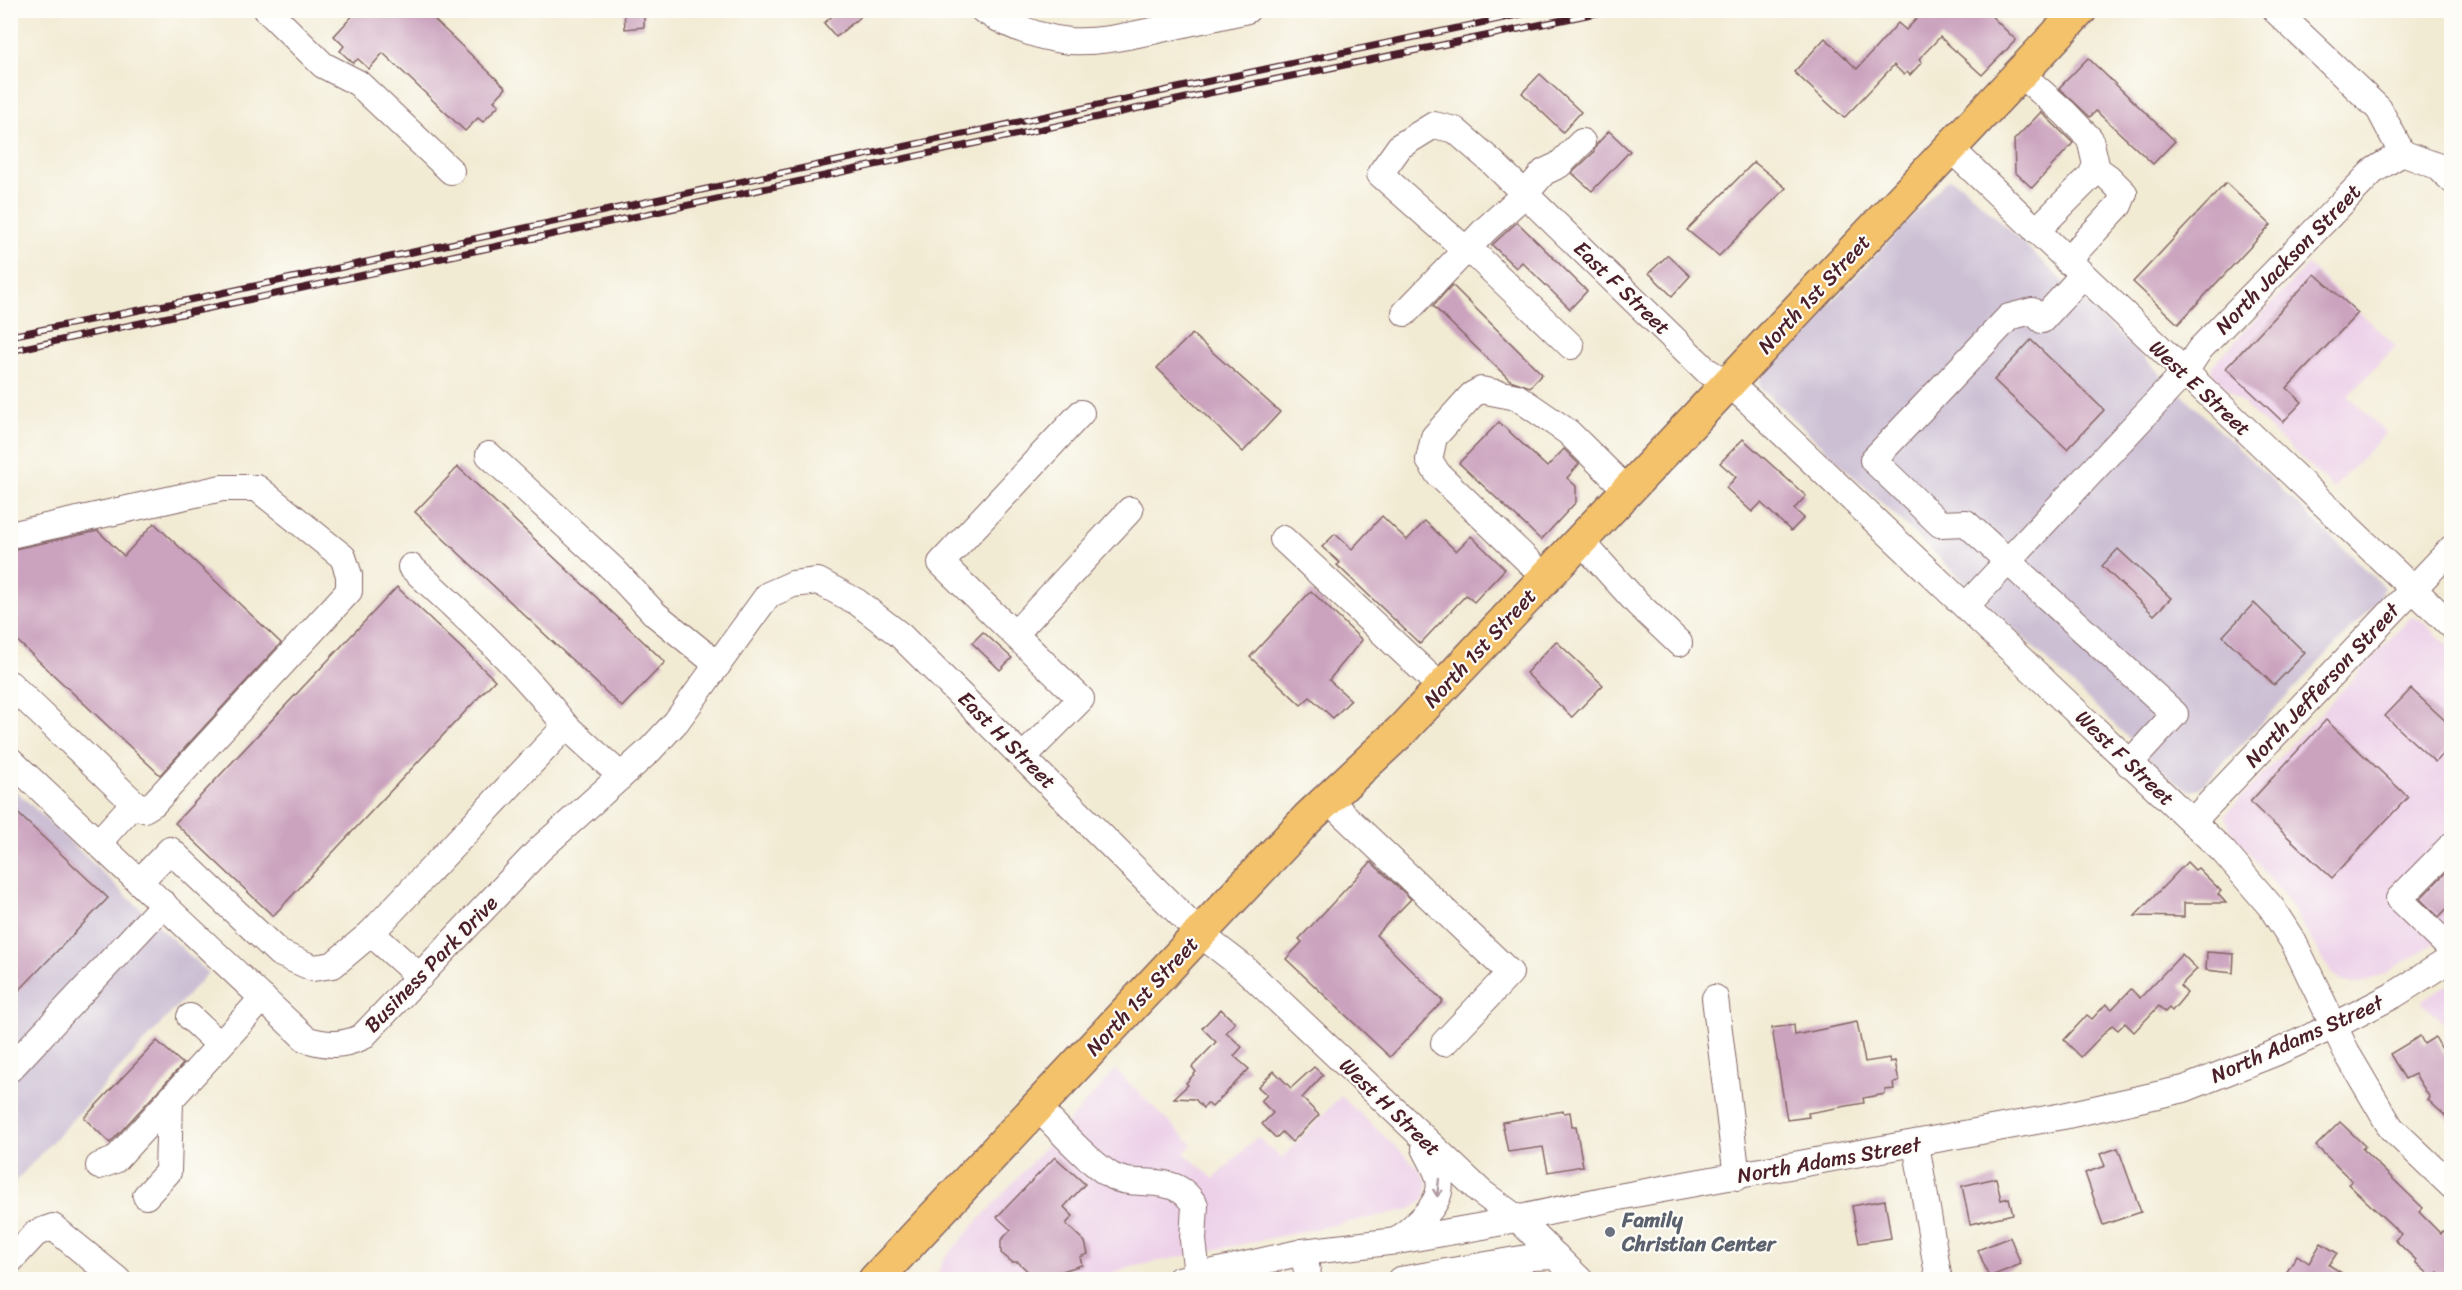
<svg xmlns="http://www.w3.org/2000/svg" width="2462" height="1290" font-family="Sriracha,sans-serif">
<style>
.built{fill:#edd1e9}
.industrial{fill:#ccbfd4}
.building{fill:#cba3be}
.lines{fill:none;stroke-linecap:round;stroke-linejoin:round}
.minor-casing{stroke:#856666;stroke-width:28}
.major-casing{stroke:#856666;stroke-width:36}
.minor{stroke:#fff;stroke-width:26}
.major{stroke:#f3c26a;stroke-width:33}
.rail-casing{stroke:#4a1f2b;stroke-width:7}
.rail{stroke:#fdfcf7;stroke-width:4.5;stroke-dasharray:14;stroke-linecap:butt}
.oneway{stroke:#ae9aa0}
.worship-dot{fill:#6b7280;stroke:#fdfcf7;stroke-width:2}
.labels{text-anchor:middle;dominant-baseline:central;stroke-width:4.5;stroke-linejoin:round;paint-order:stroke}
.street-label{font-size:21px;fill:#4a1f2b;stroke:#fdfcf7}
.worship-label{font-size:21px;font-weight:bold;fill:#5b616d;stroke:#fdfcf7;text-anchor:start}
</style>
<rect width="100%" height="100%" fill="#fdfcf7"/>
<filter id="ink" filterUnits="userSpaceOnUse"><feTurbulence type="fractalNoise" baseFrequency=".0167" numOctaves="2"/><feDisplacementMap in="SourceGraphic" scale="12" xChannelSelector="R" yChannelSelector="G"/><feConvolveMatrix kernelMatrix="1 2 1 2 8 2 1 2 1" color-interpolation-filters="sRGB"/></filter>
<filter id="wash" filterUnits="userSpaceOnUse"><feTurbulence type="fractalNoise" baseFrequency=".008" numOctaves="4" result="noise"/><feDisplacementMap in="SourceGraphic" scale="24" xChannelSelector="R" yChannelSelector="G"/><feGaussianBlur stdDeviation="1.35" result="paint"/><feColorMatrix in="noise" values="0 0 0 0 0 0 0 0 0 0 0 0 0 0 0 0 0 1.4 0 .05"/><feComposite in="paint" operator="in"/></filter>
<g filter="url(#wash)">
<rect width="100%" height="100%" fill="#f2ebd4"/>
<!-- built -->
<g class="built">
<polygon points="2308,265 2396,346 2348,396 2386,433 2333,488 2216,378 2211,371 2212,366"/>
<polygon points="2411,617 2421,620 2451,649 2451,933 2384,974 2360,983 2351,983 2340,980 2331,973 2287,899 2231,831 2225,815"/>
<polygon points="2451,982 2451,1030 2421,1002"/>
<polygon points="1115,1070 1192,1144 1184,1153 1214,1179 1257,1137 1282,1158 1341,1096 1419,1169 1427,1182 1426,1197 1411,1209 1131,1267 1091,1279 936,1280 943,1260"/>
</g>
<!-- industrial -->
<g class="industrial">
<polygon points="1950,179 1962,185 2384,587 2379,599 2199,789 2191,791 2176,783 1761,388 1759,381 1763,375 1945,182"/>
<polygon points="10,785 208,973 11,1186 10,1186"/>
</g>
<g id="blocks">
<!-- building -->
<g class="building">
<polygon points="358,10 424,10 506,88 494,101 499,105 483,122 478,118 465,131 383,53 369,69 358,59 353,63 340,51 344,46 334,36"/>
<polygon points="624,10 644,10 644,27 625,29"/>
<polygon points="840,10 868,10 836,37 824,23"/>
<polygon points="1925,10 1985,10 2016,40 1982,75 1940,37 1919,59 1922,62 1910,75 1907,72 1904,75 1894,65 1844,118 1794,72 1825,38 1857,69 1898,23 1906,30"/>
<polygon points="2088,58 2175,141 2153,164 2096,111 2090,117 2059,88"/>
<polygon points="1540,74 1581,112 1563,132 1522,93"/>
<polygon points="2041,112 2073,143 2032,188 2015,172 2014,140"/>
<polygon points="1609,131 1630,151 1592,191 1572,173 1593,153 1597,144"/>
<polygon points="1754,162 1786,188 1719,256 1687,230"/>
<polygon points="2226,183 2271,225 2178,324 2133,282"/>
<polygon points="1517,222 1587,291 1570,309 1522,262 1516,268 1492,245"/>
<polygon points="1668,255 1690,276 1672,296 1649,273"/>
<polygon points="2315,274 2358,313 2287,388 2302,402 2283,422 2226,368"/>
<polygon points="1452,285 1542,374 1530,387 1510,380 1433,306"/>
<polygon points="1192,334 1280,412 1243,452 1157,368"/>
<polygon points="2031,340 2104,410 2067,449 1994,380"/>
<polygon points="1499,422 1547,467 1564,449 1579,464 1567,478 1576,486 1576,502 1541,540 1459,463"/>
<polygon points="1743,439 1806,496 1794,509 1804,518 1791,531 1761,503 1752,512 1726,488 1736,477 1720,463"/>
<polygon points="458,467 665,662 622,707 415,512"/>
<polygon points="1382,516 1407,540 1425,521 1456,551 1471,536 1505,569 1474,602 1466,595 1420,644 1337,565 1340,563 1322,547 1335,534 1352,549"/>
<polygon points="154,523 281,643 160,775 10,634 10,550 98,531 124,556"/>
<polygon points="2118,549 2171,598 2154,615 2102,566"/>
<polygon points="397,587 495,680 273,916 175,823"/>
<polygon points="1311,591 1362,640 1329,680 1351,700 1333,718 1310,697 1301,705 1250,657"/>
<polygon points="2254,603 2305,653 2274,685 2223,636"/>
<polygon points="983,632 1012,658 1000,670 972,643"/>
<polygon points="1556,641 1603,685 1572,717 1526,673"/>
<polygon points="2411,689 2451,726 2451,745 2435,762 2385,716"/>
<polygon points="2326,720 2408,797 2332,878 2250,802"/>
<polygon points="10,806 108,898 10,1000"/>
<polygon points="1371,862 1411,899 1376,935 1443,1001 1390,1057 1286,959 1302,942 1299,939"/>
<polygon points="2187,862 2195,870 2198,868 2221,891 2218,894 2226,903 2184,903 2184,917 2135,916"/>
<polygon points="2451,867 2451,904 2439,917 2420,899"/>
<polygon points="2207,952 2234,954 2233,973 2206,970"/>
<polygon points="2182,954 2197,969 2180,986 2187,993 2172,1011 2169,1008 2165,1012 2159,1006 2134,1032 2125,1023 2118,1030 2112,1025 2081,1057 2064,1040 2087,1015 2092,1019 2106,1004 2112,1009 2131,989 2140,998"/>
<polygon points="1221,1009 1235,1023 1226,1032 1242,1047 1234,1056 1249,1069 1212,1107 1207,1103 1203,1108 1195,1099 1174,1098 1188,1085 1186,1083 1196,1072 1192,1067 1216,1042 1202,1028"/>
<polygon points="1857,1022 1865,1062 1889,1058 1890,1062 1895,1061 1899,1082 1893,1083 1894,1089 1885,1090 1885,1094 1863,1098 1864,1103 1808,1113 1809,1117 1787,1120 1772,1028 1794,1025 1795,1035"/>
<polygon points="2420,1036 2424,1044 2435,1037 2451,1065 2451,1121 2428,1100 2430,1098 2415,1074 2405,1079 2390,1054"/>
<polygon points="157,1041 183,1064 110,1143 84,1118"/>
<polygon points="1314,1067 1323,1075 1302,1098 1319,1115 1292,1142 1282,1132 1276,1138 1262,1124 1273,1113 1261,1101 1267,1095 1258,1087 1274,1071 1291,1088"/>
<polygon points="1563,1111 1564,1113 1570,1112 1572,1126 1576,1126 1583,1166 1548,1172 1543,1147 1508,1152 1502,1122"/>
<polygon points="2340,1122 2365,1146 2362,1149 2423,1208 2419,1212 2441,1234 2443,1231 2451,1238 2451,1280 2446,1280 2438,1272 2433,1278 2415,1262 2416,1260 2395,1240 2401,1234 2348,1184 2352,1181 2316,1146"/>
<polygon points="2118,1148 2141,1212 2103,1225 2085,1173 2105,1166 2100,1154"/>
<polygon points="1055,1157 1085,1184 1064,1207 1073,1216 1066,1224 1085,1242 1088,1254 1080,1257 1082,1265 1036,1279 1018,1262 1012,1262 1001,1253 1001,1240 1011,1230 997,1217"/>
<polygon points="1996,1178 2001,1200 2009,1198 2013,1214 1970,1224 1962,1186"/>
<polygon points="1885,1200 1891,1238 1859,1243 1852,1206"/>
<polygon points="2010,1237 2021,1264 1989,1277 1978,1250"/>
<polygon points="2321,1243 2337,1253 2329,1265 2353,1280 2282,1280 2297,1255 2309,1263"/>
</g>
</g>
</g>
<g filter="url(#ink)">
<use href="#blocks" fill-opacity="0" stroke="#856666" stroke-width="1.5"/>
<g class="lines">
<!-- minor casing -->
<g class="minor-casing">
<g id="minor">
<polyline points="267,10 323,65 358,83 451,171"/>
<path d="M983 10C1009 26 1039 38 1070 41 1099 43 1128 36 1157 30 1187 23 1217 17 1247 10"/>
<polyline points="2275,10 2379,109 2402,153"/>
<polyline points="2021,74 2065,113 2090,139 2096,165 2091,176 2036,231"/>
<polyline points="1951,149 2452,626"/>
<polyline points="2402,153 2437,166 2452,180"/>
<polyline points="2067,261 2119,205 2124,193 2108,177 2095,168"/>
<polyline points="2082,276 2042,320 2032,311 2009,317 1873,460 1940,524 1966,523 2175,714 2129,764"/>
<polyline points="1405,313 1486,229 1525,194 1544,172 1559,165 1582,142"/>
<polyline points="1571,346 1479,258 1466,250 1380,174 1400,146 1434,125 1455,130 1492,162 1707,371 1729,384 1750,402 2223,851 2271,907 2294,943 2348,1055 2391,1128 2452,1186"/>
<polyline points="489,455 613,569 655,614 718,665"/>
<polyline points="10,535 222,488 257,488 343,557 349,575 349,591 154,803 144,809 134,803"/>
<polyline points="1283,539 1442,688"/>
<polyline points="1581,541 1638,604 1679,643"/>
<path d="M411 567C466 617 520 667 566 726"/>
<polyline points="1546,578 1438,474 1429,460 1434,437 1472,395 1481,390 1517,397 1568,432 1628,491"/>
<polyline points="1966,606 2184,373 2200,349 2373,171 2402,153"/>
<polyline points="1015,634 1130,510"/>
<polyline points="10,684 134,803 98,843"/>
<polyline points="1023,757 1081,699 941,563 1081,413"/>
<path d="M10 760 306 1039C327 1046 342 1046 362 1037L540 849 650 750 676 722 768 595 793 584 818 581 857 602 900 635 1200 934 1243 967 1481 1192 1518 1219 1580 1280"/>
<polyline points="1328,800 1510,973 1444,1043"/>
<polyline points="2192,822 2452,548"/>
<polyline points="2452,845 2399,899 2452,950"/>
<polyline points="139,882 170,850 279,953 313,968 333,965 371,933"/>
<polyline points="420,977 371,933 566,726 621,776"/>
<polyline points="1715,998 1737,1177"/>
<polyline points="190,1017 220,1045"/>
<polyline points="10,1069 164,904"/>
<path d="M1038 1108C1059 1129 1084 1158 1110 1175 1131 1188 1160 1176 1182 1191 1187 1194 1191 1200 1195 1205L1193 1240 1197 1275"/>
<polyline points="1916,1144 1939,1280"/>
<polyline points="99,1166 115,1160 263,998"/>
<polyline points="146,1196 168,1172 170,1100"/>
<path d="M1397 1241C1413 1226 1445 1204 1439 1179 1437 1169 1429 1157 1425 1148"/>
<polyline points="1303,1252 1309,1280"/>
<polyline points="10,1261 36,1233 53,1227 118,1280"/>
<polyline points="1179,1280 1303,1252 1397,1241 1483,1226 1613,1198 2063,1116 2184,1089 2275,1053 2334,1026 2394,995 2452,958"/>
<polyline points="1400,1280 1533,1257 1556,1256"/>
</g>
</g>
<!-- major casing -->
<g class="major-casing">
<polyline id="major" points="875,1280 1308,818 1401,731 2080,10"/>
</g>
<!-- minor -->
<use href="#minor" class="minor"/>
<!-- major -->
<use href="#major" class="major"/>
<!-- rail casing -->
<g class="rail-casing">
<g id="rail">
<polyline points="10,336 175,303 1541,10"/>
<polyline points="10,351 1214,92 1611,10"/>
</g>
</g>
<!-- rail -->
<use href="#rail" class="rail"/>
</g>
<!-- one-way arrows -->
<defs><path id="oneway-shaft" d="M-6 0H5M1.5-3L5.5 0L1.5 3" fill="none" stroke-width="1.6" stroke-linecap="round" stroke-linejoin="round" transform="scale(1.5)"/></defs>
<use class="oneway" href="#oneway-shaft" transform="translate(1438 1188) rotate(96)"/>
</g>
<!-- markers -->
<circle class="worship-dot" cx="1610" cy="1232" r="6"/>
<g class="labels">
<!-- street labels -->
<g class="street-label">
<text transform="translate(2288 259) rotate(-46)">North Jackson Street</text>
<text transform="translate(1622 288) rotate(44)">East F Street</text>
<text transform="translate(1814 294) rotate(-47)">North 1st Street</text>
<text transform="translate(2200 388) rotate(43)">West E Street</text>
<text transform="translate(1480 648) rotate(-47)">North 1st Street</text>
<text transform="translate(2322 685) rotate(-47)">North Jefferson Street</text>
<text transform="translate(1007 740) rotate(45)">East H Street</text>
<text transform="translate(2125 758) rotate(44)">West F Street</text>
<text transform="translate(431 964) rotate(-46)">Business Park Drive</text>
<text transform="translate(1142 996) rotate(-47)">North 1st Street</text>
<text transform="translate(2297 1039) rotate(-24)">North Adams Street</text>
<text transform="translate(1390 1107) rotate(44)">West H Street</text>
<text transform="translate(1829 1160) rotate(-10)">North Adams Street</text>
</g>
<!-- worship labels -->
<g class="worship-label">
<text x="1622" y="1220">Family<tspan x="1622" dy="24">Christian Center</tspan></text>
</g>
</g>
<!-- margin -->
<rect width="2462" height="1290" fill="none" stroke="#fdfcf7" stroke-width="36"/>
</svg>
